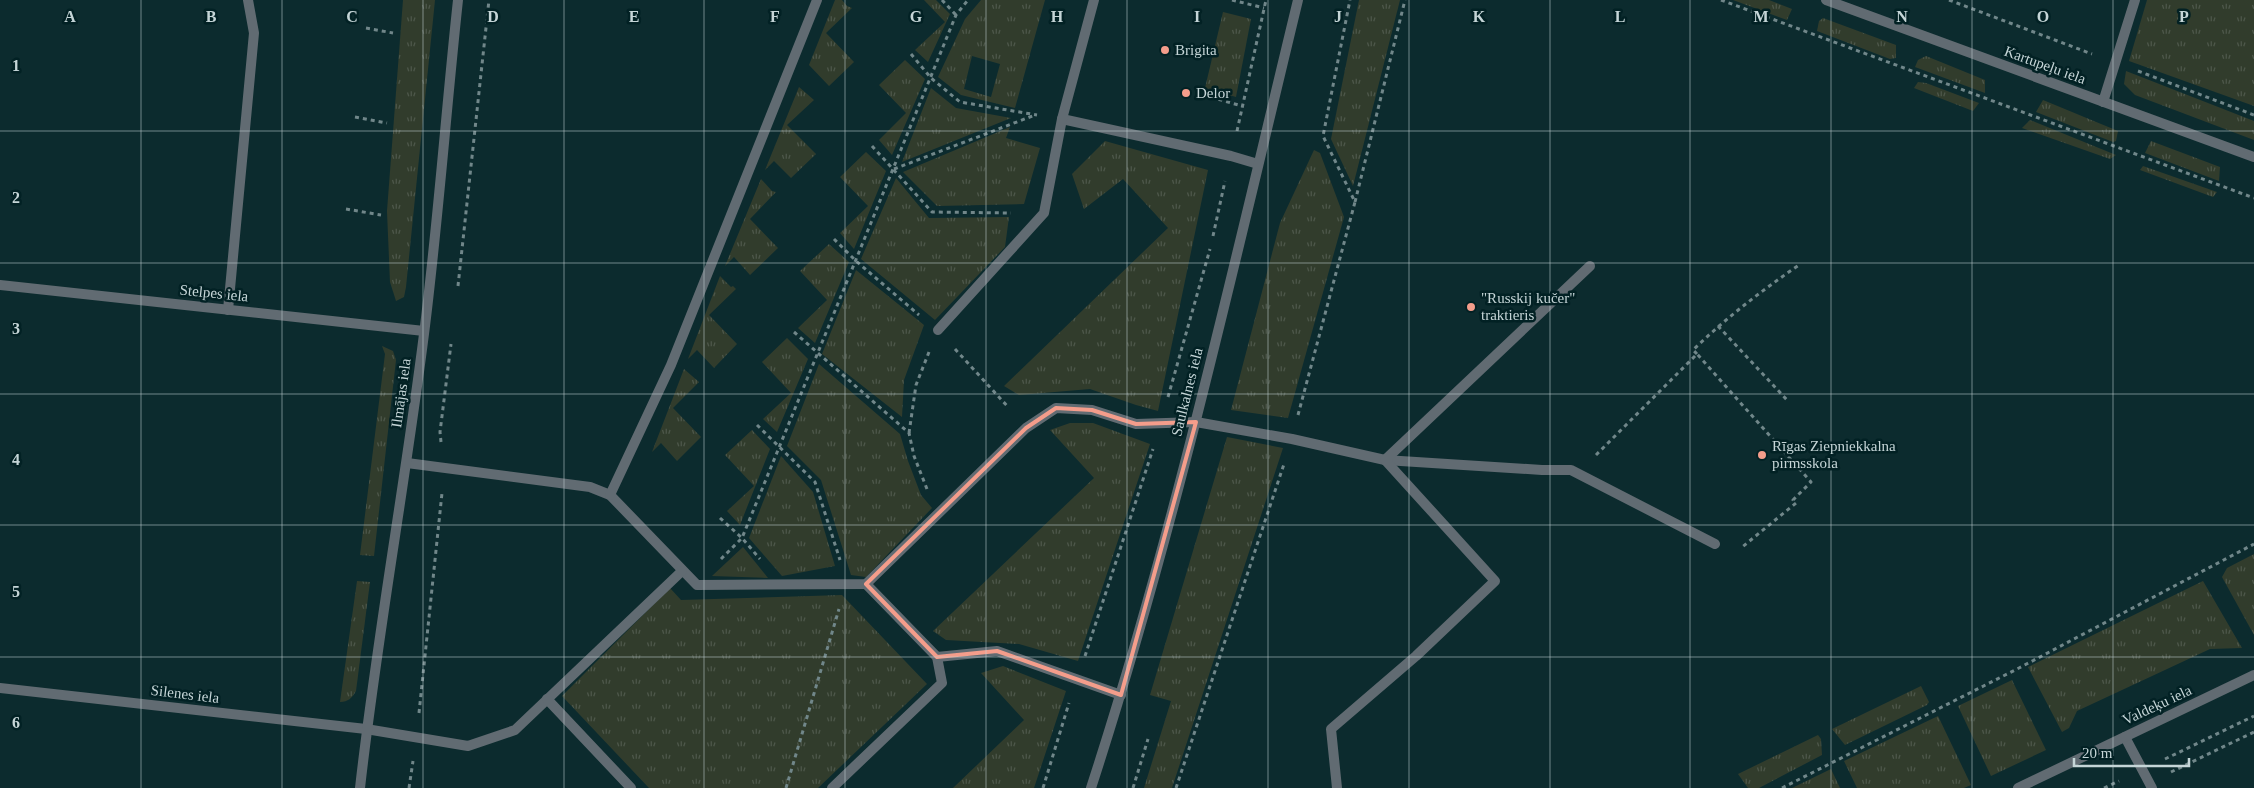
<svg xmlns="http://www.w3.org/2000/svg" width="2254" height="788" font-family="'Times New Roman',serif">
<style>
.grass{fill:url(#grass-tufts);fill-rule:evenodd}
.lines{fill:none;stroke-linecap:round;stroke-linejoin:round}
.path{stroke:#71878a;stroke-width:3;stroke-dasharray:4 4;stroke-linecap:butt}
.service{stroke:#616b72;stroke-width:10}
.minor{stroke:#616b72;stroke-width:10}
.tertiary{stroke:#616b72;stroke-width:10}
.marked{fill:none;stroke:#f49d8b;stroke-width:4;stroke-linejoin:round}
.grid{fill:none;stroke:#c5d5d7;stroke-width:1;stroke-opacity:0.55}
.poi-dot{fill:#f49d8b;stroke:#022124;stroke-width:2}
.labels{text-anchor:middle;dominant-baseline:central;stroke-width:5;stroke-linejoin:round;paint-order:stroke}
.poi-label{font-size:15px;fill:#c5d5d7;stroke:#022124;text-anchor:start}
.street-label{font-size:15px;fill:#c5d5d7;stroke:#022124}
.grid-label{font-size:16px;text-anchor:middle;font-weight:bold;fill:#c5d5d7;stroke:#022124;stroke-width:5;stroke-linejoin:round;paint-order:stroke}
</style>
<defs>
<pattern id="grass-tufts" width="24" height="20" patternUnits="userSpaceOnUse" patternTransform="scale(1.25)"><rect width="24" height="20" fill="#313c2c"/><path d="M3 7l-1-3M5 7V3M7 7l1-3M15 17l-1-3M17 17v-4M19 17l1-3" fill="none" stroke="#4d574a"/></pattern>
</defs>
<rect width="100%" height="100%" fill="#0c2b2e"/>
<!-- grass -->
<g class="grass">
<polygon points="403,0 435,0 406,287 404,297 396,301 390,282 387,211"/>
<polygon points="835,0 842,0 847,6 852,8 826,33 854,62 829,86 809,65"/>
<polygon points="924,0 936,0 950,14 928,62 915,50 945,22"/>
<path d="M981 0H1045L1015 108 961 95 938 77 965 19ZM972 56 1000 64 991 97 964 89Z"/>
<polygon points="1359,0 1400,0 1353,186 1331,139"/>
<polygon points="1733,0 1769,0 1792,9 1787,20"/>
<polygon points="2147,0 2254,0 2254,106 2129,61"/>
<polygon points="1223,12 1251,19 1236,97 1205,88"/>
<polygon points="1823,18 1896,45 1896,58 1890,59 1817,31 1819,21"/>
<polygon points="1926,56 1985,80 1985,93 1915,67 1918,60"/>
<polygon points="905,60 925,79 892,155 879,140 906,113 879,85"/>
<polygon points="2126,71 2254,121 2254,140 2135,95 2124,84"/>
<polygon points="1918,82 1926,83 1979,103 1973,111 1914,88"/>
<polygon points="799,87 814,100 787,125 816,154 791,178 774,161 765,170"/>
<polygon points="931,88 956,108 1011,118 902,162"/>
<polygon points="2043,100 2118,131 2116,141 2113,142 2036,112"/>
<polygon points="2030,120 2116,155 2110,159 2022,128"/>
<polygon points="1010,127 1006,138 1040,148 1024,204 937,206 903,172"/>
<polygon points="1105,141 1208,170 1158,411 1136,405 1090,389 1019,395 1004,386 1168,228 1123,179 1084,209 1072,174"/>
<polygon points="2151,141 2220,167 2219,181 2145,153"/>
<polygon points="1314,150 1320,153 1344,217 1288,418 1231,410 1280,223"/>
<polygon points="866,152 886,171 854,249 840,233 868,206 840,177"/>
<polygon points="2143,166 2217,192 2213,197 2140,170"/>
<polygon points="896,178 929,218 1009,217 1005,247 935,320 861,259"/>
<polygon points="761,179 772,191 776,192 750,219 778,248 750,275 734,257 725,266"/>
<polygon points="829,244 849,262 815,343 798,328 827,300 800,271"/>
<polygon points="856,270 924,325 904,380 902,417 822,354"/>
<polygon points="720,276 731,287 733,286 736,289 709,315 737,344 714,368 697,350 688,359"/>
<polygon points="787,338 808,359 777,432 763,419 791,393 762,362"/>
<polygon points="382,346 393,351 396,360 374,556 360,555 385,354"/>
<polygon points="819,364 900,434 908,461 921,495 932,508 866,577 851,575 821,480 787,446"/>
<polygon points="684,369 699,382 673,408 701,437 677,461 661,443 652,452"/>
<polygon points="1070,423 1093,423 1150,444 1078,661 1019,644 946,640 933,631 1094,478 1050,430"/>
<polygon points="752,430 770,449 740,525 727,511 754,486 725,455"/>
<polygon points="1227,437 1283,448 1172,788 1144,788 1171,701 1150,695"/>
<polygon points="781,456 813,492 835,566 782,576 749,538"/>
<polygon points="743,547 768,578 712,576"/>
<polygon points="2254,554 2254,635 2222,577 2227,568"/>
<path d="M357 581 370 582 356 691C352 698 348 702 340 702Z"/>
<polygon points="2203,581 2242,648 2210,649 2077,711 2069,728 2062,732 2028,667"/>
<polygon points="670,588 681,600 842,595 927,684 818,788 649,788 562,696"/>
<polygon points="1003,666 1066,691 1034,788 953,788 1024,720 981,673"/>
<polygon points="2012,680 2046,750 1991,776 1958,706"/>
<polygon points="1921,686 1929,702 1927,705 1845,745 1832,729"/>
<polygon points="1938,716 1971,785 1964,788 1857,788 1844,761"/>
<polygon points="1818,735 1821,739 1822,755 1759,788 1748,788 1738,774"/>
<polygon points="1831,769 1840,788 1792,788"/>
</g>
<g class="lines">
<!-- path -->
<g class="path">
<polyline points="942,0 956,15"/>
<polyline points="1232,0 1264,8"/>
<polyline points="1721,0 2254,198"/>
<polyline points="1949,0 2092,54"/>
<polyline points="366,28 393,33"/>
<polyline points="911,54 931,78 960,102 1037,115"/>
<polyline points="2138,71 2254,115"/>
<polyline points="1203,95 1242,106"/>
<polyline points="355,117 387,123"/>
<polyline points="1237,131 1266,0"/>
<polyline points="872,146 932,212 1011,213"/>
<polyline points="894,169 1035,115"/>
<polyline points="1355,202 1405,0"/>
<polyline points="346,209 381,215"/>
<polyline points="1213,236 1225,181"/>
<polyline points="834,239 856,261 919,315"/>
<polyline points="458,286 489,0"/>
<polyline points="1718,326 1788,401"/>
<polyline points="794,332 909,433 914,456 927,489"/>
<polyline points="955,349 1009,408"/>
<path d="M1697 354 1693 350C1726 318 1761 291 1799 265"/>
<polyline points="1168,397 1210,249"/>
<polyline points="1298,415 1355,202 1323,136 1350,0"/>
<polyline points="757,425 815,482 840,560"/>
<polyline points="909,433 916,385 929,352"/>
<polyline points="441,442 440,432 451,344"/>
<polyline points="1596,455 1697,354 1811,482 1793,500 1796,503 1741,548"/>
<polyline points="720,518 742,538 760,559"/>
<polyline points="721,559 742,538 956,15 968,0"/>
<polyline points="1085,656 1153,449"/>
<polyline points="419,713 442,493"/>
<polyline points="2165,759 2254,716"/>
<polyline points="2171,772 2254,732"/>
<polyline points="409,788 413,761"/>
<polyline points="786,788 839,609"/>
<polyline points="1043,788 1069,703"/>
<polyline points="1133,788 1148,739"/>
<polyline points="1176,788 1284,464"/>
<polyline points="1782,788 2019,668 2254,544"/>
<polyline points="2104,788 2119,781"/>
</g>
<!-- service -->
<g class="service">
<polyline points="228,310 254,33 248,0"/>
<polyline points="2125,737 2152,788"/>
</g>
<!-- minor -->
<g class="minor">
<polyline points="1826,0 2254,157"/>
<polyline points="2103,102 2135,0"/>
<polyline points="1062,119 1231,156 1258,164"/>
<polyline points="0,285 424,331"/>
<polyline points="938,330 1044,213 1062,119 1094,0"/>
<polyline points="407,463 590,487 610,495 697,585 866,584 1026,428 1056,408 1092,410 1136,424 1196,422 1292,439 1385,460 1542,470 1571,470 1715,544"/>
<polyline points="610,495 671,365 817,0"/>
<polyline points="937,657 997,651 1121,695"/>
<polyline points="0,688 366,729 468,746 515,730 682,571"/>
<polyline points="547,699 631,788"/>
<path d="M360 788C377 636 405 485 424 334 438 223 446 111 458 0"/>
<polyline points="832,788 942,683 937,657 866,584"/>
<polyline points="1337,788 1331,729 1416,656 1495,581 1385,460 1590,266"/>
</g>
<!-- tertiary -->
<g class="tertiary">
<path d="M1091 788C1175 530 1234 264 1298 0"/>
<polyline points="2018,788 2254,675"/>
</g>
</g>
<!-- marked area -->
<path class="marked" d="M1056 408 1092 410 1136 424 1196 422 1121 695 997 651 937 657 866 584 1026 428Z"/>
<!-- grid -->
<path class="grid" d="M141 0V788M282 0V788M423 0V788M564 0V788M704 0V788M845 0V788M986 0V788M1127 0V788M1268 0V788M1409 0V788M1550 0V788M1690 0V788M1831 0V788M1972 0V788M2113 0V788M0 131H2254M0 263H2254M0 394H2254M0 525H2254M0 657H2254"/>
<!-- markers -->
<g class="poi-dot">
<circle cx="1165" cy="50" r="5"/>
<circle cx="1186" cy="93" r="5"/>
<circle cx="1471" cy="307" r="5"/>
<circle cx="1762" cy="455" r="5"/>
</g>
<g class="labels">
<!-- poi labels -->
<g class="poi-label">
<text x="1175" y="50">Brigita</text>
<text x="1196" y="93">Delor</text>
<text x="1481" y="298">"Russkij kučer"<tspan x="1481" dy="17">traktieris</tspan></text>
<text x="1772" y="446">Rīgas Ziepniekkalna<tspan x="1772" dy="17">pirmsskola</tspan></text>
</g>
<!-- street labels -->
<g class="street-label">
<text transform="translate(2045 65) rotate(20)">Kartupeļu iela</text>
<text transform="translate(214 293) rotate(6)">Stelpes iela</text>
<text transform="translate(1187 392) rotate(-76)">Saulkalnes iela</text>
<text transform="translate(401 393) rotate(-82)">Ilmājas iela</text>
<text transform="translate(185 694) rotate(7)">Silenes iela</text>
<text transform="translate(2157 705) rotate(-25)">Valdeķu iela</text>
</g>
</g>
<g class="grid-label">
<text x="70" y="22">A</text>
<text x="211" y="22">B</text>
<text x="352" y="22">C</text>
<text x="493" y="22">D</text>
<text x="634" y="22">E</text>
<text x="775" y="22">F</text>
<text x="916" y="22">G</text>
<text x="1057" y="22">H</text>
<text x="1197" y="22">I</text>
<text x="1338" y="22">J</text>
<text x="1479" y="22">K</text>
<text x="1620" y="22">L</text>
<text x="1761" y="22">M</text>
<text x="1902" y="22">N</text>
<text x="2043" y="22">O</text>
<text x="2184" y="22">P</text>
<text x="16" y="71">1</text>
<text x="16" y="203">2</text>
<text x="16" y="334">3</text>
<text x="16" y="465">4</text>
<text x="16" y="597">5</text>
<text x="16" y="728">6</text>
</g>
<!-- scale -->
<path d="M2074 758v8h115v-8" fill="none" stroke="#c5d5d7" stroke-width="2.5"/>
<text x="2082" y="758" font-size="15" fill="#c5d5d7" stroke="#022124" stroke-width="4" paint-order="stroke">20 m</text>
</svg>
